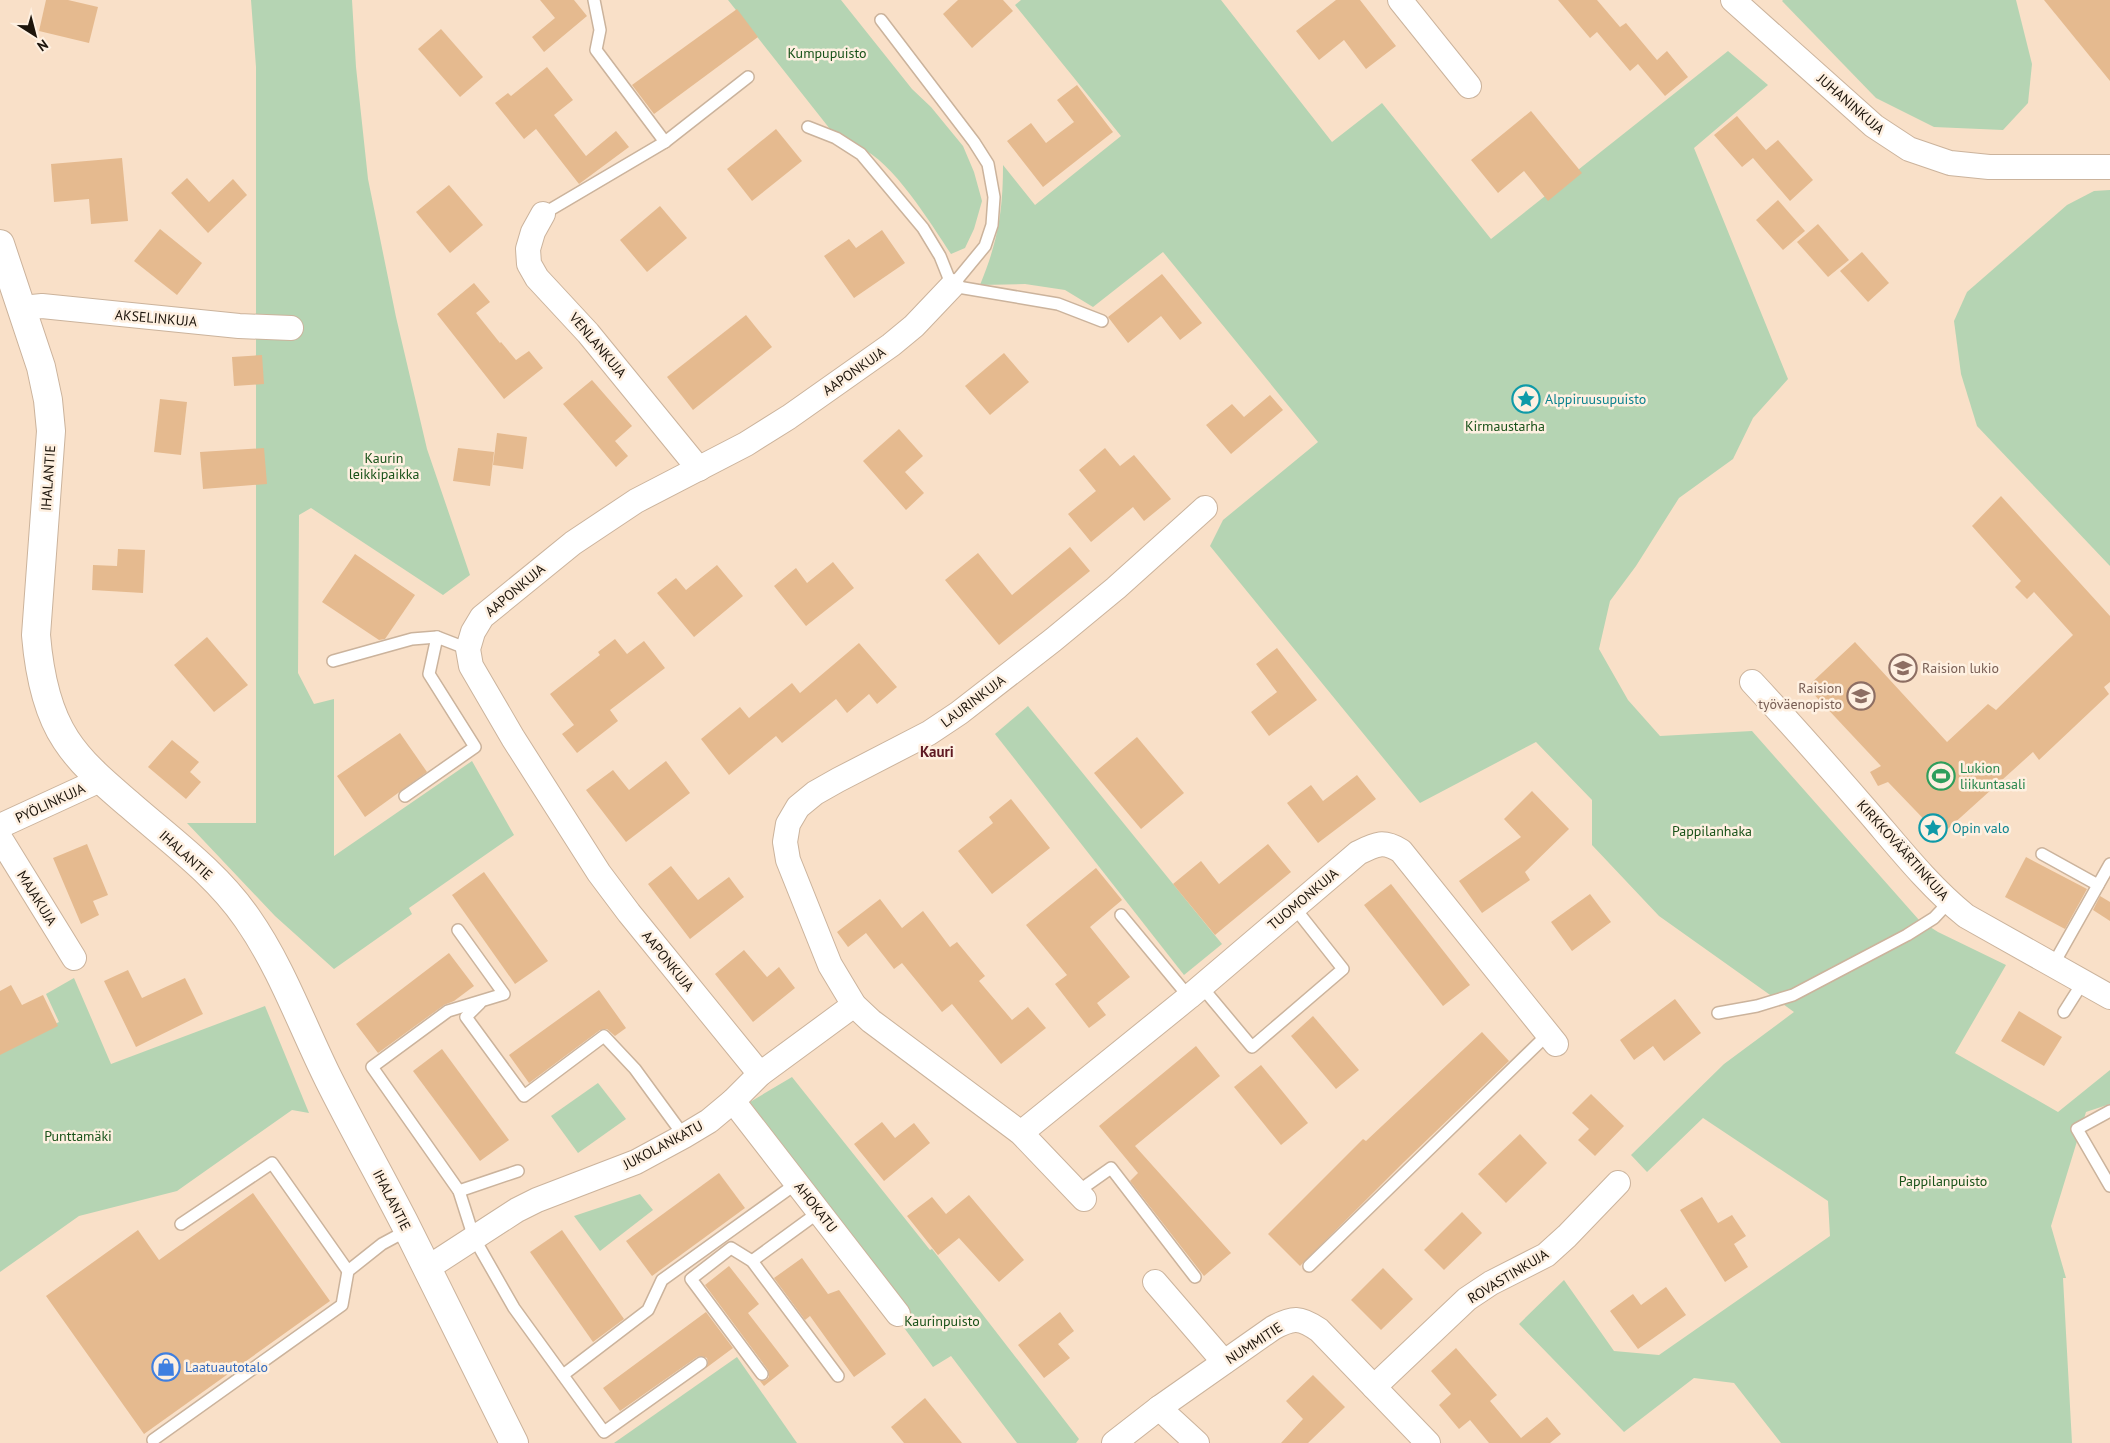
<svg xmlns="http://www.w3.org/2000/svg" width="2110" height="1443" font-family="'PT Sans',sans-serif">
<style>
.green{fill:#b5d4b3}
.building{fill:#e5ba8f}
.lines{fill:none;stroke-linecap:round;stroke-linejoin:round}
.service-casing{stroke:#cbb39c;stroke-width:14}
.minor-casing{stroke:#cbb39c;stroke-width:26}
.tertiary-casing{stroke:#cbb39c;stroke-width:30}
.service{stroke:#fff;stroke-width:11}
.minor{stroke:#fff;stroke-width:24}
.tertiary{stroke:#fff;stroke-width:28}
.labels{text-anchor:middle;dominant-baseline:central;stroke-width:5;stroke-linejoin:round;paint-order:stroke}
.park-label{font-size:14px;fill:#195219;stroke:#fef0e1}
.street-label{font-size:14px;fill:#1c140b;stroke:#fef0e1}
.culture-label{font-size:14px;fill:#0d838f;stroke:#fef0e1;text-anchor:start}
.education-label{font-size:14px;fill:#785e54;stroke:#fef0e1;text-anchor:start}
.leisure-label{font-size:14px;fill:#27864d;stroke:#fef0e1;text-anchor:start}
.shop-label{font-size:14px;fill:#366cbe;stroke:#fef0e1;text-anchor:start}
.neighbourhood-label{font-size:15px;font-weight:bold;fill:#5e1923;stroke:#fef0e1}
</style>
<rect width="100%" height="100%" fill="#f9e0c8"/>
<!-- green -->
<g class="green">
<polygon points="251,0 352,0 356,67 368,179 396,317 427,449 470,575 443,595 311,508 299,515 298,673 314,704 334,699 334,856 472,761 514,835 409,908 412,914 334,969 275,916 187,823 256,823 256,67"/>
<path d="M728 0H841L912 89 931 107 963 146 974 172 982 201 974 229 965 248 951 254C931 224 893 161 859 147 854 144 847 144 841 143Z"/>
<path d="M1021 0H1221L1332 142 1382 103 1491 239 1728 51 1768 85 1694 148 1788 379 1753 418 1733 459 1679 498 1636 566 1610 601 1599 649 1628 700 1660 736 1752 731 1919 920 1938 932 2006 965 1955 1053 2058 1112 2110 1070V1104L2086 1112 2051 1226 2066 1278H2063L2072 1443H1781L1734 1383 1694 1378 1624 1432 1519 1324 1564 1280 1614 1351 1659 1355 1830 1236 1828 1201 1703 1118 1647 1172 1631 1155 1724 1064 1794 1012 1659 916 1592 845V800L1536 742 1420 803 1210 546 1223 520 1318 442 1163 252 1093 307 1065 290 1025 284 980 285C998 241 1003 212 1003 165L1035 205 1121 136 1015 5Z"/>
<polygon points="1783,0 2016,0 2032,64 2028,103 2003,130 1934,127 1876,98 1782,1"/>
<polygon points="2110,190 2110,566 1977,426 1961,374 1954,321 1967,292 2067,205 2094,191"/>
<polygon points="1028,706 1222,944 1184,975 995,734"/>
<polygon points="74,978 111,1064 265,1006 309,1113 292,1110 177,1191 79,1216 0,1272 0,1050 59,1022 46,994"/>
<polygon points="792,1077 930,1250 932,1249 1079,1439 1076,1443 1017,1443 951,1356 933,1367 902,1325 907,1311 750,1102"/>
<polygon points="598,1083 626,1119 578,1153 551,1116"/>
<polygon points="640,1194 653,1210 600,1251 574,1216"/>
<polygon points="737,1357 797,1443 614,1443"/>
</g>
<!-- building -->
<g class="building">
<polygon points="46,0 68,0 98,7 89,43 39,31"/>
<polygon points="540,0 574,0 587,16 544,52 532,37 555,18"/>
<polygon points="958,0 1003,0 1013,11 972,48 943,14"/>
<polygon points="1336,0 1360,0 1396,46 1366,69 1344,40 1319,60 1296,31"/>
<polygon points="1558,0 1597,0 1620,27 1626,23 1657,60 1667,51 1688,77 1665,96 1638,64 1630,71 1597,32 1590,38"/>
<polygon points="2044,0 2110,0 2110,81"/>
<polygon points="737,9 758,37 654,114 632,85"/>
<polygon points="441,29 483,77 460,97 418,49"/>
<polygon points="547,67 573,100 554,115 586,156 616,131 629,147 579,184 536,129 524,139 495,103 508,93 511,96"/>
<polygon points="1077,85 1113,132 1043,187 1007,141 1031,123 1046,143 1074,122 1057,100"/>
<polygon points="1531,111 1582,173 1548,201 1524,171 1498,193 1471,160"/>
<polygon points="1737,116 1766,150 1778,140 1813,180 1790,201 1753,158 1742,167 1714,135"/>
<polygon points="776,129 802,161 752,201 727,169"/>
<polygon points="122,158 128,221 91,224 89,199 54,202 51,164"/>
<polygon points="187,178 209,202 233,179 247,195 208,233 171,193"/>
<polygon points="449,185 483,225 450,253 416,212"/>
<polygon points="1778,200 1805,231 1783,250 1756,220"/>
<polygon points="660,206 687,238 647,272 620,240"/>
<polygon points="1818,224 1849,260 1828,277 1797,242"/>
<polygon points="160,229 202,263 177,295 134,261"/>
<polygon points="882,230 905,263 854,298 824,256 849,239 856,248"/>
<polygon points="1862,252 1889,283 1868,302 1840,271"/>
<polygon points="1162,274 1202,323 1180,340 1161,316 1128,343 1108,317"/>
<polygon points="474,283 490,302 476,313 500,343 501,342 516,360 529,351 543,368 504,399 437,314"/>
<polygon points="746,315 772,347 693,410 667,377"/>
<polygon points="1004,353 1029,382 990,415 965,386"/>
<polygon points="262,355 264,384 234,386 232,357"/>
<polygon points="592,380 632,426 615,441 628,456 616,467 563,404"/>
<polygon points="1270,395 1283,410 1231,454 1206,425 1232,404 1244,417"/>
<polygon points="160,399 187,402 181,455 154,452"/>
<polygon points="899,429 923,456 905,472 924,493 906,510 863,461"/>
<polygon points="497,433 527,437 523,469 493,465"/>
<polygon points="264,448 267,484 203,489 200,452"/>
<polygon points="458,448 494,452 490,486 453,481"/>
<polygon points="1105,448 1120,466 1134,455 1171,499 1144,521 1133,507 1091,542 1068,514 1096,491 1079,470"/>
<polygon points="2001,496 2110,616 2110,682 2104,687 2109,694 2039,760 2033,752 1940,836 1888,782 1878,786 1870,772 1881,766 1807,687 1855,642 1947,742 1988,704 1996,710 2073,635 2034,592 2027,599 2015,587 2021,581 1972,526"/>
<polygon points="1070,547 1090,571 999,645 945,580 978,553 1012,595"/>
<polygon points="118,549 145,550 143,593 92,590 93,565 117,566"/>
<polygon points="355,554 415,595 385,639 379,640 322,602"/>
<polygon points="833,562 854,588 806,626 774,586 796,568 807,583"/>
<polygon points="717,565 743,596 694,637 657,593 676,578 686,590"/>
<polygon points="207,637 248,685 214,712 174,665"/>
<polygon points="615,639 627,654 644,641 665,668 610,710 618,721 577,753 562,734 574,725 550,694 600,655 598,652"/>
<polygon points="859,643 897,687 877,704 869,694 847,713 836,699 782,743 776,736 729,775 701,739 740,707 749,718 792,683 800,693"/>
<polygon points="1277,648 1317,700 1269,736 1251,712 1277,692 1256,664"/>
<polygon points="400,733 427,772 365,817 337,776"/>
<polygon points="1137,737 1184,793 1141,829 1094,773"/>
<polygon points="172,740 199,762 190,772 201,782 186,799 148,767"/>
<polygon points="666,761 690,793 626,842 586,790 613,770 629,790"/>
<polygon points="1357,775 1376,799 1318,843 1287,803 1311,785 1323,801"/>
<polygon points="1532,791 1569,829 1525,872 1530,880 1482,913 1459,881 1521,837 1504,819"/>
<polygon points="1011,799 1050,848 992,894 958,851 993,823 989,817"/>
<polygon points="87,844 108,895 93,901 99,915 81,924 53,858"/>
<polygon points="1268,844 1291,872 1215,935 1173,884 1201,861 1219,884"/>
<polygon points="2026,857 2087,889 2065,929 2005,897"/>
<polygon points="671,866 698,900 729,877 744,897 690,939 648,884"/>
<polygon points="1096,868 1122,900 1090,927 1130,977 1097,1003 1106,1015 1089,1028 1055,984 1067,975 1026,925"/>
<polygon points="484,872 548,961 515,984 452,895"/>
<polygon points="1391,884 1470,985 1443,1006 1364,905"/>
<polygon points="1590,894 1611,922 1572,951 1551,922"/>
<polygon points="2100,896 2110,902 2110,921 2093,910"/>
<polygon points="880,899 902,928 923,911 950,947 957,942 985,976 979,981 1012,1020 1028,1007 1046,1028 1001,1064 952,1004 942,1012 902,963 894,969 866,933 848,947 837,932"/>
<polygon points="744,950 767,977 779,967 795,988 753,1022 715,974"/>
<polygon points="449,953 474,986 454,1001 444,1005 378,1053 356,1024"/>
<polygon points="128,970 142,998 185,978 203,1014 136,1047 104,981"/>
<polygon points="11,985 22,1005 43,995 58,1026 0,1055 0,991"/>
<polygon points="599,990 626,1028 615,1036 607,1029 600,1030 529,1083 509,1055"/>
<polygon points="1675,999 1701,1033 1664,1061 1653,1046 1634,1060 1620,1040"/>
<polygon points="2019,1011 2062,1037 2044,1066 2001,1041"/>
<polygon points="1313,1016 1359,1070 1336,1089 1291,1036"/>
<polygon points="1482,1032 1509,1061 1404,1162 1300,1266 1268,1234 1363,1139 1366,1141"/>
<polygon points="1196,1046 1220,1076 1135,1146 1231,1253 1204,1276 1130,1181 1138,1173 1099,1126"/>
<polygon points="442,1049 509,1140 480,1161 413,1071"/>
<polygon points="1261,1065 1308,1123 1281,1145 1234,1087"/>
<polygon points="1591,1094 1624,1126 1595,1156 1578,1140 1589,1129 1572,1113"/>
<polygon points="882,1122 895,1138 914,1123 930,1143 884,1181 854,1144"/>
<polygon points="1520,1134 1547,1163 1506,1203 1478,1174"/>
<polygon points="719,1173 745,1208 652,1276 626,1241"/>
<polygon points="253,1193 330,1301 144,1434 46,1296 138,1230 159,1260"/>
<polygon points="969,1195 1024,1260 999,1282 959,1238 938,1255 907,1216 932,1197 946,1214"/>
<polygon points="1702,1197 1718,1223 1732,1215 1746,1236 1734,1244 1748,1267 1725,1282 1680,1210"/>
<polygon points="1462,1212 1482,1233 1444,1270 1424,1250"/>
<polygon points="562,1230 624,1319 593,1342 530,1252"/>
<polygon points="802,1258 828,1294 839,1290 886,1354 854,1377 810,1316 805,1320 774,1278"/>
<polygon points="729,1266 759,1304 748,1313 789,1366 764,1386 760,1381 766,1380 769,1377 768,1370 705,1285"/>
<polygon points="1383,1268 1413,1299 1381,1330 1351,1300"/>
<polygon points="1666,1287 1686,1315 1638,1349 1610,1311 1633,1294 1641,1305"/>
<polygon points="706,1312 733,1348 706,1368 708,1363 707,1358 701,1356 697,1357 620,1411 603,1388"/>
<polygon points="1060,1312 1074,1331 1058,1344 1070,1358 1044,1378 1018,1345"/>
<polygon points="1456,1348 1497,1395 1490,1401 1521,1438 1547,1417 1561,1434 1550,1443 1489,1443 1470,1420 1459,1429 1439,1405 1451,1394 1431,1371"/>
<polygon points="1313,1375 1345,1407 1308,1443 1281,1443 1303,1419 1286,1401"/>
<polygon points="925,1398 962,1443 904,1443 891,1427"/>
</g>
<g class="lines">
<!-- service casing -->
<g class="service-casing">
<g id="service">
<polyline points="594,0 600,30 596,50 665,142"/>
<polyline points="881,20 974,142 988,164 994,197 992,225 985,246 952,286"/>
<polyline points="808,127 836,138 861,154 923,228 940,256 952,286"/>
<polyline points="543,214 665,142 748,77"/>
<polyline points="952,286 1058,304 1102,321"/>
<polyline points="333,661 412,639 437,637"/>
<polyline points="405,796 475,747 429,674 437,637 468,649"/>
<polyline points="2042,854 2098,885"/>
<polyline points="1121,915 1189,997"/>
<polyline points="458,930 504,994 448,1011 372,1067 459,1191 474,1238 514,1308 604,1432 701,1363"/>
<polyline points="2053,965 2110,864"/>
<polyline points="1201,986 1252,1047 1343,969 1294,907"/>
<polyline points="480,1003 466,1017 524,1096 604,1036 635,1069 684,1136"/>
<polyline points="2064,1012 2083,982"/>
<polyline points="1718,1013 1757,1006 1793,995 1907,935 1934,918 1949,902"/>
<polyline points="2110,1111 2077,1129 2110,1186"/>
<polyline points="459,1191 518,1171"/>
<polyline points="1077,1192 1111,1168 1195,1277"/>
<polyline points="181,1224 272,1163 348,1271"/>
<polyline points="752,1261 819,1212"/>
<polyline points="1309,1266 1548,1034"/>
<polyline points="762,1374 691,1279 731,1248 752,1261 838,1376"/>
<polyline points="563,1375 648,1310 662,1280 797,1183"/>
<polyline points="153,1440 342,1305 348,1271 382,1244 408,1230"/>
</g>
</g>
<!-- minor casing -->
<g class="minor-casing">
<g id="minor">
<polyline points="1400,0 1469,86"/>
<polyline points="1733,0 1874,126 1909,149 1950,163 1989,167 2110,167"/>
<polyline points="543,214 533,232 528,249 529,264 537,278 588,333 699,469"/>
<polyline points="22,308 42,306 239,326 291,328"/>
<path d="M1752 682C1792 725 1831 769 1869 813 1900 849 1929 886 1966 916L2110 997"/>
<polyline points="0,826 100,780"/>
<polyline points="0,838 74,958"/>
<polyline points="760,1074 629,913 599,873 513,738 471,666 468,649 473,632 482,617 573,543 636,501 746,444 789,417 891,345 914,326 952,286"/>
<polyline points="733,1101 898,1314"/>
<path d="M1021 1133 1189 997 1358 853C1376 844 1383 840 1401 851L1556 1044"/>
<polyline points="1084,1199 1021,1133 871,1021 854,1005 830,965 788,860 785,842 788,824 798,807 815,793 838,780 929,733 959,713 1053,640 1116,588 1205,508"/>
<polyline points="426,1269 517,1210 537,1200 636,1162 684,1136 709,1121 733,1101 760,1074 854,1005"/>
<polyline points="1155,1282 1224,1362"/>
<polyline points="1374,1387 1467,1299 1491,1283 1546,1255 1567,1236 1618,1183"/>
<polyline points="1159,1408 1197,1443"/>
<path d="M1114 1443 1159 1408 1273 1328C1293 1317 1300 1317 1319 1330L1428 1443"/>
</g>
</g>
<!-- tertiary casing -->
<g class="tertiary-casing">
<path id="tertiary" d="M0 244 41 367 48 400 51 431 36 635C39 671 46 710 66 740 83 766 107 785 130 805 170 840 216 873 247 918 282 968 302 1026 329 1080 354 1130 382 1179 407 1228 443 1300 478 1372 514 1443"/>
</g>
<!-- service -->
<use href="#service" class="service"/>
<!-- minor -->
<use href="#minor" class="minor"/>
<!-- tertiary -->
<use href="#tertiary" class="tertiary"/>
</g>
<!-- icons -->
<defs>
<g id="sight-ring" transform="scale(1.4375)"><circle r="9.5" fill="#fef0e1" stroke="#0f9aa8" stroke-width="1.5"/><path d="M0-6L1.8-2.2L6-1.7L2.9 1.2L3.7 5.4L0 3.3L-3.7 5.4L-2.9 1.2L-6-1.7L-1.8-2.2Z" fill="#0f9aa8"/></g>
<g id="school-ring" transform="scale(1.4375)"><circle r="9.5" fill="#fef0e1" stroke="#8d6e63" stroke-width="1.5"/><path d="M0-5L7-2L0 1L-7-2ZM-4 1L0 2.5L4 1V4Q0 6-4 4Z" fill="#8d6e63"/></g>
<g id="stadium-ring" transform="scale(1.4375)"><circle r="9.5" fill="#fef0e1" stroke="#2e9e5b" stroke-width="1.5"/><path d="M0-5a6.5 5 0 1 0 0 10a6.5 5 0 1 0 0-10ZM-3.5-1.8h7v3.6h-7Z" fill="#2e9e5b"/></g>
<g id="shop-ring" transform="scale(1.4375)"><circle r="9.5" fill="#fef0e1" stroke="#3f7fe0" stroke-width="1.5"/><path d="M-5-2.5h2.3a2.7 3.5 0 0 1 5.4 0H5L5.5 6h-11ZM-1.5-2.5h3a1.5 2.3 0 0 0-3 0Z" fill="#3f7fe0"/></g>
</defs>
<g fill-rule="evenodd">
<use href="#sight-ring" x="1526" y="399"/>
<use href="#school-ring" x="1903" y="668"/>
<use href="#school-ring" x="1861" y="696"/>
<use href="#stadium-ring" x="1941" y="776"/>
<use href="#sight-ring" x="1933" y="828"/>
<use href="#shop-ring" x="166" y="1367"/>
</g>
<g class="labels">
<!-- park labels -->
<g class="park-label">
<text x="827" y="53">Kumpupuisto</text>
<text x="1505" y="426">Kirmaustarha</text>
<text x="384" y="458">Kaurin<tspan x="384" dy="16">leikkipaikka</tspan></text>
<text x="1712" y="831">Pappilanhaka</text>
<text x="78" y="1136">Punttamäki</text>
<text x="1943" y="1181">Pappilanpuisto</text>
<text x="942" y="1321">Kaurinpuisto</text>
</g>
<!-- street labels -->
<g class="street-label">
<text transform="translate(1851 104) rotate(41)">JUHANINKUJA</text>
<text transform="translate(156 318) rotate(5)">AKSELINKUJA</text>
<text transform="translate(598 345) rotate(50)">VENLANKUJA</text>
<text transform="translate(854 371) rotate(-35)">AAPONKUJA</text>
<text transform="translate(48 478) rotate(-86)">IHALANTIE</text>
<text transform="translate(515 590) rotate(-40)">AAPONKUJA</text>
<text transform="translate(973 701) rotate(-37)">LAURINKUJA</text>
<text transform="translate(50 803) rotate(-25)">PYÖLINKUJA</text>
<text transform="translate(1903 850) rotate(48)">KIRKKOVÄÄRTINKUJA</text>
<text transform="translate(186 855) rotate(42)">IHALANTIE</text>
<text transform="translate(37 898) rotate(58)">MAJAKUJA</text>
<text transform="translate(1303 899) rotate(-40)">TUOMONKUJA</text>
<text transform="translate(668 961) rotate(51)">AAPONKUJA</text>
<text transform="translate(663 1145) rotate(-28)">JUKOLANKATU</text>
<text transform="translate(392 1200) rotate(63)">IHALANTIE</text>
<text transform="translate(816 1207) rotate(52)">AHOKATU</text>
<text transform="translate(1508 1276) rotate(-31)">ROVASTINKUJA</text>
<text transform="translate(1254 1343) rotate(-33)">NUMMITIE</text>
</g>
<!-- culture labels -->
<g class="culture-label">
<text x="1545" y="399">Alppiruusupuisto</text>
<text x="1952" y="828">Opin valo</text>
</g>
<!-- education labels -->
<g class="education-label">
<text x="1922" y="668">Raision lukio</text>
<text x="1842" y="688" text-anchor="end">Raision<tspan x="1842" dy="16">työväenopisto</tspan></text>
</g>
<!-- leisure labels -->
<g class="leisure-label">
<text x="1960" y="768">Lukion<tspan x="1960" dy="16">liikuntasali</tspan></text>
</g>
<!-- shop labels -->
<g class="shop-label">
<text x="185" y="1367">Laatuautotalo</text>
</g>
<!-- neighbourhood labels -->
<g class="neighbourhood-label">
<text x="937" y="751">Kauri</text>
</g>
</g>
<!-- north arrow -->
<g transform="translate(35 35) rotate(144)" stroke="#fef0e1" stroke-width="4" paint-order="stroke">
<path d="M0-4L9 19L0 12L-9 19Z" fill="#1c140b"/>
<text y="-8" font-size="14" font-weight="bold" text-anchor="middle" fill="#1c140b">N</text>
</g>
</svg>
